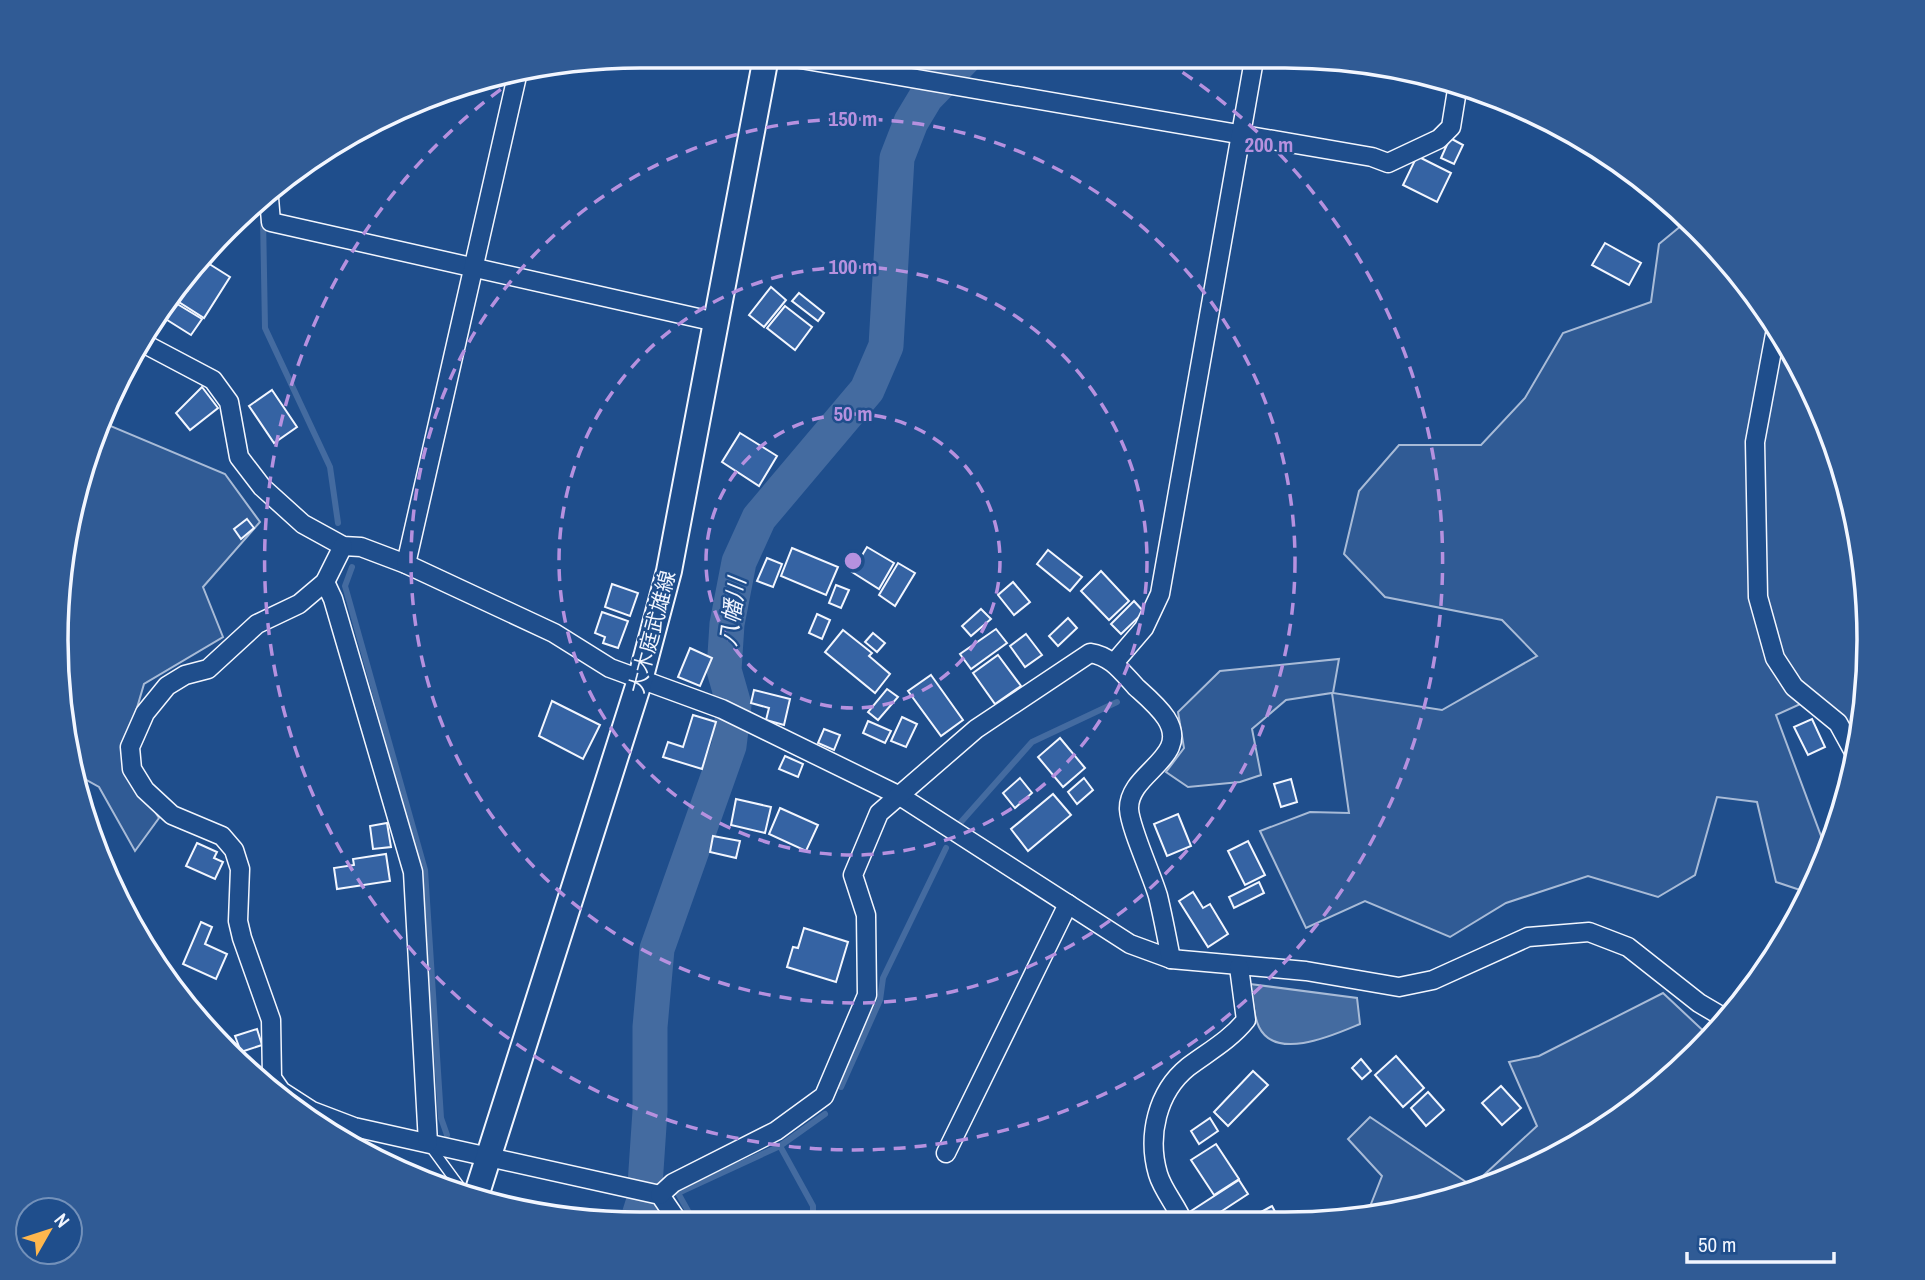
<svg xmlns="http://www.w3.org/2000/svg" width="1925" height="1280" font-family="'Archivo Narrow','Noto Sans JP',sans-serif">
<style>
.built{fill:#305b95;stroke:#a8bbd7;stroke-width:2}
.water{fill:#446ba0;stroke:#a8bbd7;stroke-width:2}
.lines{fill:none;stroke-linecap:round;stroke-linejoin:round}
.stream{stroke:#446ba0;stroke-width:6}
.river{stroke:#446ba0;stroke-width:35}
.building{fill:#3563a3;stroke:#f2f6ff;stroke-width:2}
.service-casing{stroke:#f2f6ff;stroke-width:12}
.minor-casing{stroke:#f2f6ff;stroke-width:21}
.secondary-casing{stroke:#f2f6ff;stroke-width:28}
.service{stroke:#1f4e8c;stroke-width:9}
.minor{stroke:#1f4e8c;stroke-width:18}
.secondary{stroke:#1f4e8c;stroke-width:24}
.ring{fill:none;stroke:#b691df;stroke-width:3.5;stroke-dasharray:12 9}
.labels{text-anchor:middle;dominant-baseline:central;stroke-width:5;stroke-linejoin:round;paint-order:stroke}
.street-label{font-size:21px;fill:#f2f6ff;stroke:#1f4e8c}
.water-label{font-size:23px;font-style:italic;fill:#f2f6ff;stroke:#1f4e8c}
.rim{fill:none;stroke:#f2f6ff;stroke-width:3.5}
.centre{fill:#b691df;stroke:#1f4e8c;stroke-width:3.5}
.ring-label{font-size:21px;text-anchor:middle;font-weight:bold;fill:#b691df;stroke:#1f4e8c;stroke-width:5;stroke-linejoin:round;paint-order:stroke}
</style>
<rect width="100%" height="100%" fill="#1f4e8c"/>
<!-- built -->
<g class="built">
<polygon points="1688,220 1749,285 1809,382 1849,489 1868,602 1864,717 1859,740 1818,696 1776,715 1827,852 1809,893 1776,882 1757,802 1717,797 1695,875 1658,897 1588,876 1506,903 1450,937 1365,901 1306,928 1260,831 1310,812 1349,813 1332,693 1286,700 1252,729 1261,775 1240,782 1188,787 1166,772 1184,748 1178,712 1220,671 1339,659 1333,693 1442,710 1537,656 1502,620 1385,597 1344,554 1359,491 1399,445 1481,445 1525,398 1563,333 1651,302 1659,244"/>
<polygon points="100,417 108,425 225,474 260,522 203,587 223,637 144,684 122,759 159,818 135,851 99,787 74,773 67,754 57,601"/>
<polygon points="1663,993 1711,1038 1640,1104 1543,1164 1436,1204 1370,1215 1369,1209 1382,1176 1348,1139 1370,1117 1472,1186 1537,1126 1509,1062 1539,1056"/>
</g>
<!-- water -->
<path class="water" d="M1250 984 1357 998 1360 1024C1336 1034 1276 1062 1259 1027 1253 1015 1253 997 1250 984Z"/>
<g class="lines">
<!-- stream -->
<g class="stream">
<polyline points="263,217 265,328 330,467 338,523"/>
<polyline points="352,567 345,586 425,870 441,1118 447,1135"/>
<polyline points="961,822 1032,742 1117,702"/>
<polyline points="841,1087 880,1000 883,978 946,848"/>
<polyline points="780,1146 813,1206 813,1220"/>
<polyline points="693,1220 678,1193 780,1146 825,1114"/>
</g>
<!-- river -->
<polyline class="river" points="638,1219 644,1200 650,1111 650,1027 657,949 729,746 734,705 724,670 727,624 739,562 759,518 867,390 886,346 897,158 911,122 926,97 964,58"/>
</g>
<!-- building -->
<g class="building">
<polygon points="1450,138 1463,145 1454,164 1441,158"/>
<polygon points="1417,156 1451,173 1437,202 1403,185"/>
<polygon points="1605,243 1641,263 1629,285 1592,265"/>
<polygon points="203,260 230,277 204,318 171,297 179,284 188,290 198,274 192,270"/>
<polygon points="771,287 786,300 764,327 749,315"/>
<polygon points="799,293 824,313 818,321 792,301"/>
<polygon points="174,302 202,319 191,335 164,318"/>
<polygon points="785,306 812,327 795,350 767,328"/>
<polygon points="202,387 218,408 190,430 176,413"/>
<polygon points="272,390 297,427 274,443 249,406"/>
<polygon points="740,433 777,456 759,486 722,462"/>
<polygon points="247,519 254,528 241,539 234,529"/>
<polygon points="867,547 894,563 879,589 852,572"/>
<polygon points="792,548 838,567 826,595 781,576"/>
<polygon points="1048,550 1082,577 1070,591 1037,564"/>
<polygon points="767,558 782,564 773,587 757,581"/>
<polygon points="898,563 915,573 895,606 879,595"/>
<polygon points="1101,571 1129,601 1109,620 1081,591"/>
<polygon points="1013,582 1030,602 1014,615 998,595"/>
<polygon points="612,584 638,593 630,616 605,607"/>
<polygon points="836,585 849,590 841,608 829,603"/>
<polygon points="1134,601 1144,612 1121,634 1111,624"/>
<polygon points="981,609 991,619 971,636 962,626"/>
<polygon points="602,612 628,621 618,648 603,643 605,637 595,633"/>
<polygon points="817,614 830,620 822,639 809,633"/>
<polygon points="1068,618 1077,628 1058,646 1049,636"/>
<polygon points="996,629 1007,643 971,669 960,654"/>
<polygon points="843,630 872,653 869,656 890,674 875,693 825,652"/>
<polygon points="873,633 885,643 877,652 865,642"/>
<polygon points="1026,634 1042,655 1025,667 1010,646"/>
<polygon points="690,648 712,658 700,686 678,677"/>
<polygon points="998,655 1021,686 995,704 973,673"/>
<polygon points="931,675 963,720 941,736 908,691"/>
<polygon points="887,689 898,697 878,720 868,712"/>
<polygon points="754,690 790,699 784,725 766,720 769,708 751,703"/>
<polygon points="552,701 600,725 583,759 539,736"/>
<polygon points="693,715 716,722 702,769 663,757 668,742 683,747"/>
<polygon points="902,717 917,724 906,747 891,741"/>
<polygon points="1812,719 1825,747 1808,755 1794,727"/>
<polygon points="868,721 891,731 885,743 863,733"/>
<polygon points="824,729 840,735 834,750 818,743"/>
<polygon points="1060,738 1085,768 1063,787 1038,757"/>
<polygon points="785,756 803,764 798,777 779,769"/>
<polygon points="1020,778 1032,793 1015,808 1003,793"/>
<polygon points="1084,778 1093,790 1077,804 1068,792"/>
<polygon points="1291,779 1297,802 1281,807 1274,784"/>
<polygon points="1053,794 1071,815 1028,851 1011,829"/>
<polygon points="736,799 771,807 765,833 731,825"/>
<polygon points="780,808 818,825 806,851 769,834"/>
<polygon points="1178,814 1191,846 1167,856 1154,824"/>
<polygon points="387,823 391,847 373,849 370,826"/>
<polygon points="713,836 740,841 736,858 710,852"/>
<polygon points="1248,841 1265,875 1245,885 1228,851"/>
<polygon points="197,843 217,852 214,858 223,862 215,879 186,866"/>
<polygon points="386,854 390,881 337,889 334,868 354,865 353,859"/>
<polygon points="1259,882 1264,893 1234,908 1229,897"/>
<polygon points="1193,892 1203,908 1210,904 1228,934 1208,947 1179,901"/>
<polygon points="201,922 212,927 205,944 227,954 216,979 183,964"/>
<polygon points="804,928 848,942 836,982 787,967 793,947 798,948"/>
<polygon points="257,1029 262,1045 241,1052 235,1036"/>
<polygon points="1396,1056 1424,1088 1403,1107 1375,1075"/>
<polygon points="1361,1059 1371,1071 1362,1079 1352,1068"/>
<polygon points="1253,1071 1268,1085 1228,1126 1214,1112"/>
<polygon points="1501,1086 1521,1108 1502,1125 1482,1103"/>
<polygon points="1428,1092 1444,1110 1426,1126 1411,1108"/>
<polygon points="1210,1118 1218,1131 1199,1144 1191,1131"/>
<polygon points="1216,1144 1239,1179 1214,1195 1191,1160"/>
<polygon points="1239,1180 1248,1194 1205,1222 1198,1222 1191,1211"/>
<polygon points="1272,1206 1281,1223 1255,1222 1252,1217"/>
</g>
<g class="lines">
<!-- service casing -->
<g class="service-casing">
<polyline id="service" points="430,1146 460,1187"/>
</g>
<!-- minor casing -->
<g class="minor-casing">
<g id="minor">
<polyline points="789,57 1372,157 1388,163 1439,139 1451,127 1457,90"/>
<polyline points="269,198 271,222 716,322"/>
<polyline points="1776,329 1755,442 1758,597 1775,658 1794,687 1838,723 1855,754"/>
<polyline points="143,343 213,380 229,402 239,457 262,487 303,524 343,546 361,547 406,564 554,633 610,668 722,709 900,796 1130,944 1171,959 1306,971 1399,987 1433,980 1528,937 1589,932 1628,947 1699,1003 1728,1020"/>
<polyline points="343,546 325,582 299,604 257,624 208,669 185,675 167,686 145,713 130,747 132,769 145,790 172,815 222,836 234,850 240,869 238,921 242,938 271,1020 272,1078 281,1091 312,1111 354,1127 660,1195 677,1220"/>
<polyline points="406,564 517,76"/>
<polyline points="325,582 333,599 413,872 428,1143"/>
<polyline points="1114,663 1144,628 1160,594 1254,60"/>
<polyline points="946,1153 1068,904"/>
<path d="M660 1195 673 1183 776 1131 824 1096 867 995 866 915 853 875 879 813 976 729 1090 653C1111 656 1122 672 1136 687 1146 696 1158 706 1166 718 1192 758 1128 772 1129 809 1130 828 1152 875 1158 896 1163 917 1167 938 1171 959"/>
<path d="M1183 1222C1177 1206 1163 1191 1158 1174 1147 1136 1157 1092 1188 1067 1208 1052 1230 1040 1246 1020L1239 967"/>
</g>
</g>
<!-- secondary casing -->
<g class="secondary-casing">
<polyline id="secondary" points="477,1193 640,680 669,571 766,57"/>
</g>
<!-- service -->
<use href="#service" class="service"/>
<!-- minor -->
<use href="#minor" class="minor"/>
<!-- secondary -->
<use href="#secondary" class="secondary"/>
</g>
<!-- distance rings -->
<g class="ring">
<circle cx="853" cy="561" r="147"/>
<circle cx="853" cy="561" r="294"/>
<circle cx="853" cy="561" r="442"/>
<path d="M1165 61A589 589 0 1 1 515 79"/>
</g>
<g class="labels">
<!-- street labels -->
<g class="street-label">
<text transform="translate(652 632) rotate(-75)">大木庭武雄線</text>
</g>
<!-- water labels -->
<g class="water-label">
<text transform="translate(732 612) rotate(-82)">八幡川</text>
</g>
</g>
<!-- crop -->
<path d="M0 0H1925V1280H0ZM640 68H1285A572 572 0 0 1 1857 640V640A572 572 0 0 1 1285 1212H640A572 572 0 0 1 68 640V640A572 572 0 0 1 640 68Z" fill="#305b95" fill-rule="evenodd"/>
<path class="rim" d="M640 68H1285A572 572 0 0 1 1857 640V640A572 572 0 0 1 1285 1212H640A572 572 0 0 1 68 640V640A572 572 0 0 1 640 68Z"/>
<circle cx="853" cy="561" r="10" class="centre"/>
<g class="ring-label">
<text x="853" y="126">150 m</text>
<text x="1269" y="152">200 m</text>
<text x="853" y="274">100 m</text>
<text x="853" y="421">50 m</text>
</g>
<!-- north arrow -->
<g transform="translate(49 1231) rotate(51)"><circle r="33" fill="#1f4e8c" stroke="#7391ba" stroke-width="2"/>
<path d="M0-5L12 26L0 18L-12 26Z" fill="#ffb74d"/>
<text y="-10" font-size="19" font-weight="bold" text-anchor="middle" fill="#f2f6ff">N</text>
</g>
<!-- scale -->
<path d="M1687 1252v10h147v-10" fill="none" stroke="#f2f6ff" stroke-width="3.5"/>
<text x="1698" y="1252" font-size="21" fill="#f2f6ff" stroke="#1f4e8c" stroke-width="5" paint-order="stroke">50 m</text>
</svg>
